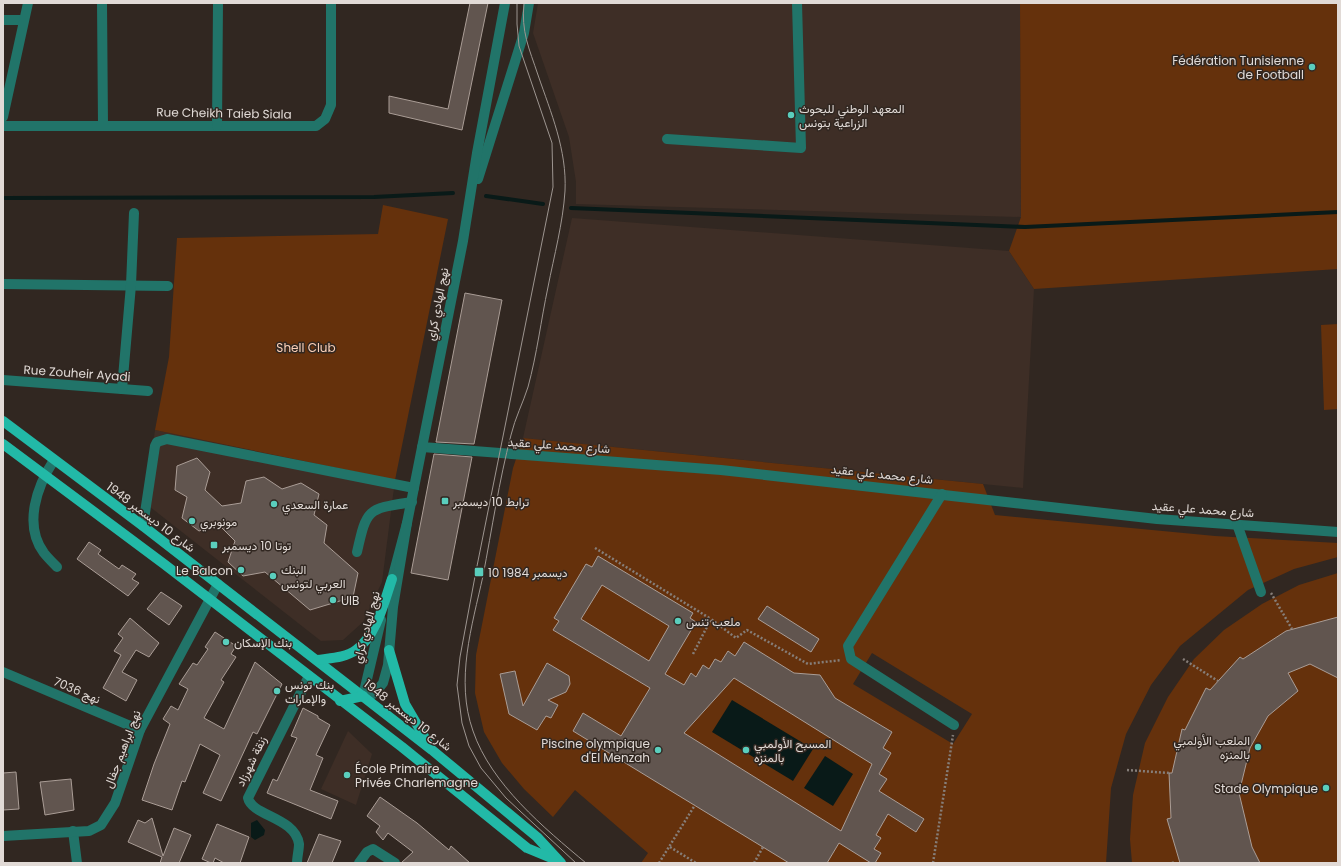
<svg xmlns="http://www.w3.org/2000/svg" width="1341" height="866" font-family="Poppins,Vazirmatn,sans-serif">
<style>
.built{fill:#3e2e26}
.green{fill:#65310c;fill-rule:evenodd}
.water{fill:#091a18}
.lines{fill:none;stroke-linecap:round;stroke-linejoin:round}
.stream{stroke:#091a18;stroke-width:4}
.building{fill:#61554f;stroke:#aa9d96;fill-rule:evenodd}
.path{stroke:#867e79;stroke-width:2.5;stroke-dasharray:2 2;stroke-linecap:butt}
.minor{stroke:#217469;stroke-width:10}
.major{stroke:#22b9a7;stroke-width:10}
.tram{stroke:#9d9590;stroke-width:1}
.poi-dot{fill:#5acebd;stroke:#312721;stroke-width:1.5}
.labels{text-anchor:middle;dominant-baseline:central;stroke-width:3;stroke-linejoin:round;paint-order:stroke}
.poi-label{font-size:12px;fill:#e1dad6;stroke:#312721;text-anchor:start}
.street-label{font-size:12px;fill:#e1dad6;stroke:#312721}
.park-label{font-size:12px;fill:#fcd0b8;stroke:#312721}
</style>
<rect width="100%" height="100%" fill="#312721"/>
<!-- built -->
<g class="built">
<polygon points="538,3 1020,3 1021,217 576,204 576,182 569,137 533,33"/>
<polygon points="572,218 1009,251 1034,289 1023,488 523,438"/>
<polygon points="155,430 395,480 382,582 363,622 343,640 321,641 145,503"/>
<polygon points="348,731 372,754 356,805 321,789"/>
</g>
<!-- green -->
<g class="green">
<polygon points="1020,3 1338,3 1338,269 1034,289 1009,251 1021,217"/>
<polygon points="383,205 448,219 395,480 155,430 169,357 177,238 378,234"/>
<polygon points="1338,324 1338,409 1324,410 1321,325"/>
<path d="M523 438 983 484 995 515 1215 536 1338 543V557L1294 569 1248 590 1180 646 1151 685 1126 734 1111 788 1106 863H641L648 853 575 790 553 817 524 789 502 763 484 732 475 693 476 655 513 468ZM872 653 972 714 953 744 853 684Z"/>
<polygon points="1338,573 1338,863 1132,863 1130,839 1133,795 1145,743 1168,697 1194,659 1224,630 1262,604 1299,585"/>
</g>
<!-- water -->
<g class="water">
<polygon points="732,700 813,749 793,781 712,732"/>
<polygon points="825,756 853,774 833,806 804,788"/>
<polygon points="257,820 265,830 264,835 255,840 251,837 251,823"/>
</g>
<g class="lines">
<!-- stream -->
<g class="stream">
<polyline points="486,196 543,204"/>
<polyline points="5,198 374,197 453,193"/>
<polyline points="571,208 1025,227 1338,212"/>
</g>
</g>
<!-- building -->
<g class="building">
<polygon points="470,3 488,3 462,130 389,113 389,96 448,109"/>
<polygon points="465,293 502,300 474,444 436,442"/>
<polygon points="434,454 472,457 448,580 411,573"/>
<polygon points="197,458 210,472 205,490 222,506 241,503 246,481 264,477 282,489 301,483 319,494 314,515 327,525 324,543 358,573 353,597 310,610 265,572 243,576 228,562 235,541 218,524 199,531 182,518 187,497 175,490 177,466"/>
<polygon points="89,542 101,550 98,554 119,569 122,565 136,574 132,579 139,583 128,596 77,559"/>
<path d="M598 556 693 613 690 618 696 622 665 674 684 685 691 673 696 677 703 665 709 669 715 659 721 662 728 651 735 656 744 642 794 673 820 675 835 698 892 732 883 748 891 753 879 774 887 779 879 791 924 819 916 832 888 814 876 835 881 838 874 849 881 853 875 863H871L839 843 827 863H789L573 731 583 713 621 736 650 688 553 630 559 621 554 618 586 564 592 567ZM602 585 669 626 649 661 581 619ZM734 678 872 764 841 831 684 733Z"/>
<polygon points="161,592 182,606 169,625 147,609"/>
<polygon points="767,606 819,639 811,652 758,619"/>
<polygon points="1338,617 1338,678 1310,664 1288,673 1298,691 1268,716 1250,748 1239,793 1252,847 1260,863 1180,863 1167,819 1171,818 1169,773 1172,773 1182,729 1185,730 1206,688 1210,690 1240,657 1243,659 1286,631"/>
<polygon points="130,618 159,643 149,657 136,650 122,672 137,680 126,701 103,688 121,655 114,651 123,638 118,634"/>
<polygon points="215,632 236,646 231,654 236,657 221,680 224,682 204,718 224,729 255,662 282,684 257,734 253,732 221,801 203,793 220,755 200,744 185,782 182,781 172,810 142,800 154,764 170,724 163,719 171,706 178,710 188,689 179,684 193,663 197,665 208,649 205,647"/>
<polygon points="547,663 569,676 570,684 566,692 548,700 558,705 551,718 546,716 537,730 509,714 500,674 515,671 523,706"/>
<polygon points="303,708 318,716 318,718 330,725 316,755 323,758 310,790 338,801 331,819 267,793 273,779 277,781 297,738 291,736"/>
<polygon points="16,772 19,809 3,810 3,773"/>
<polygon points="71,779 74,810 45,815 40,782"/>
<polygon points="380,797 417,823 449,850 451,846 470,863 401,863 413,852 388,833 383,840 376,832 380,826 367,816"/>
<polygon points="152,818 163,856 174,828 191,835 179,863 160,863 162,857 128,842 138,820 145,823"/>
<polygon points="217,824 249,837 240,863 224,863 215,858 213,863 211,863 202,859"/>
<polygon points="319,834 341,841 332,863 307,863"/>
</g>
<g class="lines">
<!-- path -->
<g class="path">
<polyline points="595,548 711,619"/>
<polyline points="1271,593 1292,629"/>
<polyline points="693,654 711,619 736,638 747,630 808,664 841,660"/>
<polyline points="1183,659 1218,681"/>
<polyline points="1127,770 1169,773"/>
<polyline points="670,847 696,863"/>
<polyline points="659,863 695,805"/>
<polyline points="754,863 763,847"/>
<polyline points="933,863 953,735"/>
<polyline points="1172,863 1175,862"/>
</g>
<!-- minor -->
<g class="minor">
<polyline points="102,3 103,125"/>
<polyline points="3,20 23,20"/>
<polyline points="3,117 28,3"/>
<polyline points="3,126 316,126 325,119 331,105 331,3"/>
<polyline points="217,126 218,3"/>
<polyline points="667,139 801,148 797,3"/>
<polyline points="478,179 524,33 529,3"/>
<polyline points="3,284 168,286"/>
<polyline points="3,380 148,391"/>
<polyline points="122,389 131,285 134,213"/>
<polyline points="422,447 721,470 1157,519 1338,532"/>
<path d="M54 460C37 486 23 525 44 553 48 558 53 563 57 567"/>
<polyline points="942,494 848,646 851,659 954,725"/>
<polyline points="1237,524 1261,592"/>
<polyline points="143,526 155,446 157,442 167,439 414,488"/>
<path d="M357 552C367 508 367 509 412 502"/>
<polyline points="390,587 407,523"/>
<polyline points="381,620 363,696 373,694 379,688 383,683 388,665 393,607 407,523 463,241 477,153 505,3"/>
<polyline points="3,672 140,730"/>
<polyline points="73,831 77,863"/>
<polyline points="3,836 89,831 101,825 115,803 140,730 218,584"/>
<path d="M297 863C297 857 299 850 299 844 295 817 252 816 248 798L309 676"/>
<polyline points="359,863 367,852 373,849 395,863"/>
</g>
<!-- major -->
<g class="major">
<polyline points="3,421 143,526 432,750 537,837 561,863"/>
<polyline points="3,444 164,564 402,747 527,848 556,860"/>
<polyline points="389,650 405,704 429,745"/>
<path d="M317 660C329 658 345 658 356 650 377 635 384 602 392 579"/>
<polyline points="340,701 363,696"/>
</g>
<!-- tram -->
<g class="tram">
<polyline points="517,3 517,24 519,46 552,143 553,187 476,571 460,657 457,685 462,723 469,746 481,768 506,798 576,863"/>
<path d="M524 3C521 32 529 48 538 75 551 113 567 150 565 191 563 223 554 256 548 287 541 320 537 354 528 387 523 403 515 418 511 435 499 481 492 529 483 576 472 626 455 680 473 731 491 784 544 828 586 863"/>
</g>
</g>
<!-- markers -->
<g class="poi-dot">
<circle cx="1312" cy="67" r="4"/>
<circle cx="791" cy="115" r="4"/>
<rect x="441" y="497" width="8" height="8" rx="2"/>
<circle cx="274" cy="504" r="4"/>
<circle cx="192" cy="521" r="4"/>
<rect x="210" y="541" width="8" height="8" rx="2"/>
<circle cx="241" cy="570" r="4"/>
<rect x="474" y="567" width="10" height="10" rx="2"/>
<circle cx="273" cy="576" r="4"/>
<circle cx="333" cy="600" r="4"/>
<circle cx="678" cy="621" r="4"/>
<circle cx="226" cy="642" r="4"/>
<circle cx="277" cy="691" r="4"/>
<circle cx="1258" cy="747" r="4"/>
<circle cx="658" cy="750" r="4"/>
<circle cx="746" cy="750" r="4"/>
<circle cx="347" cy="775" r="4"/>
<circle cx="1326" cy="788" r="4"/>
</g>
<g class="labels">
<!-- poi labels -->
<g class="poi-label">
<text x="1304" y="60" text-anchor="end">Fédération Tunisienne<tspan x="1304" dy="14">de Football</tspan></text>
<text x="799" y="108">المعهد الوطني للبحوث<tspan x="799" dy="14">الزراعية بتونس</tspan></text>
<text x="453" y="501">ترابط 10 ديسمبر</text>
<text x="282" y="504">عمارة السعدي</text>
<text x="200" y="521">مونوبري</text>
<text x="222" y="545">توتا 10 ديسمبر</text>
<text x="281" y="569">البنك<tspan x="281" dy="14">العربي لتونس</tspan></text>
<text x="233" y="570" text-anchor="end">Le Balcon</text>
<text x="488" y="572">10 ديسمبر 1984</text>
<text x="341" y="600">UIB</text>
<text x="686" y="621">ملعب تنس</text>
<text x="234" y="642">بنك الإسكان</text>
<text x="285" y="684">بنك تونس<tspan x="285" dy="14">والإمارات</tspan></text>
<text x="1250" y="740" text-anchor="end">الملعب الأولمبي<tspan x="1250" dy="14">بالمنزه</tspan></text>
<text x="650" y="743" text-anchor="end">Piscine olympique<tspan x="650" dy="14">d'El Menzah</tspan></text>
<text x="754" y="743">المسبح الأولمبي<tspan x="754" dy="14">بالمنزه</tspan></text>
<text x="355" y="768">École Primaire<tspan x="355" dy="14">Privée Charlemagne</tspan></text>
<text x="1318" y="788" text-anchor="end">Stade Olympique</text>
</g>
<!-- street labels -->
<g class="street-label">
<text transform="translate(224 113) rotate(1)">Rue Cheikh Taieb Siala</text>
<text transform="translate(437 304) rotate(-79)">نهج الهادي كراي</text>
<text transform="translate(77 373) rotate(4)">Rue Zouheir Ayadi</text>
<text transform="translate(559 445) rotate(4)">شارع محمد علي عقيد</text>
<text transform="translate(882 474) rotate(6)">شارع محمد علي عقيد</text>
<text transform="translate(1203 509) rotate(4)">شارع محمد علي عقيد</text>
<text transform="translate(151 517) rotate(37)">شارع 10 ديسمبر 1948</text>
<text transform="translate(366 627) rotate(-75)">نهج الهادي كراي</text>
<text transform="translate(77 690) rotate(23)">نهج 7036</text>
<text transform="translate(408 715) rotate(38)">شارع 10 ديسمبر 1948</text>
<text transform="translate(122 749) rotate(-69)">نهج ابراهيم جفال</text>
<text transform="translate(251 761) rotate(-64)">زنقة شهرزاد</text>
</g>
<!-- park labels -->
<g class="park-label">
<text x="306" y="347">Shell Club</text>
</g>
</g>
<!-- border -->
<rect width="1341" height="866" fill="none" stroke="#e1dad6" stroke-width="8"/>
</svg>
